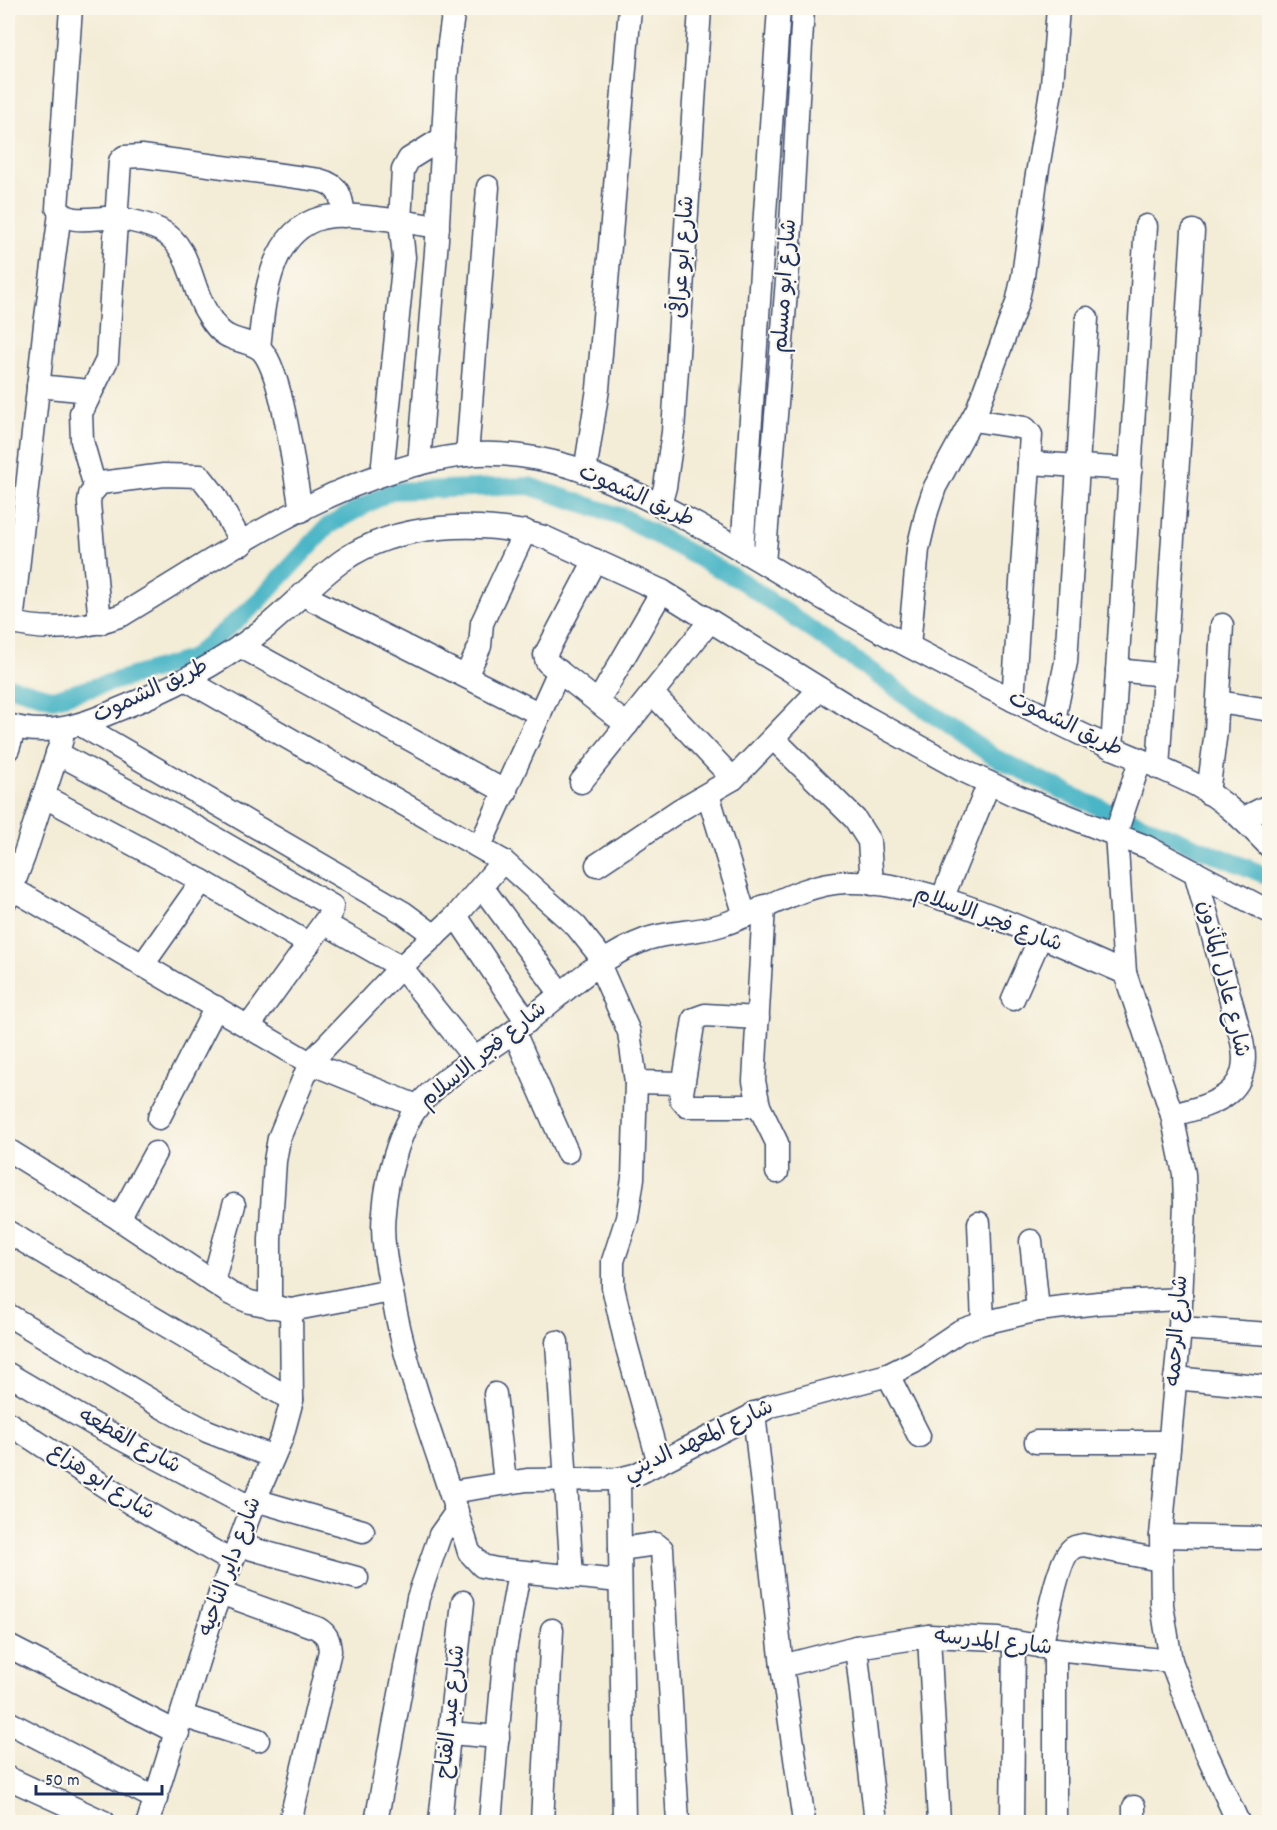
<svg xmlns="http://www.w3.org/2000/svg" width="1277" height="1830" font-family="Dekko,'Playpen Sans Arabic',sans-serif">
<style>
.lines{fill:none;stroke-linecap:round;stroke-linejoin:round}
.canal{stroke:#49b5c6;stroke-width:18}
.minor-casing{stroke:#3b4b70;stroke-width:25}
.minor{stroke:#fff;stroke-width:22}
.labels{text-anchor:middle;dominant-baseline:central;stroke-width:4.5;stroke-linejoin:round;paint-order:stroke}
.street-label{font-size:22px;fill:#1b2f5e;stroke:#fbf7ec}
</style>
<rect width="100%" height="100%" fill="#fbf7ec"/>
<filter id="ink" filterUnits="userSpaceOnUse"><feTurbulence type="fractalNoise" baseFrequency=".0167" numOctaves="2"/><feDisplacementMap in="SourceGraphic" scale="12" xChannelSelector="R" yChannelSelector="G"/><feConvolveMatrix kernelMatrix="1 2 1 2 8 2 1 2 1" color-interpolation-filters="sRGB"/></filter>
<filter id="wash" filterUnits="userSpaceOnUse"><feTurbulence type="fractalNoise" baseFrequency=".008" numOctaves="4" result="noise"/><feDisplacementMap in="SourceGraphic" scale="24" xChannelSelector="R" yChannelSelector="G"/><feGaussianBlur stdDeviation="1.35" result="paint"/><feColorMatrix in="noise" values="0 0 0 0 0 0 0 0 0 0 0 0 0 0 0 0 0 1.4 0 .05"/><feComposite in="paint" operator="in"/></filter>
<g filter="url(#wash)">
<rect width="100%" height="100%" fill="#f3ecd6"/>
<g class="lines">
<!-- canal -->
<polyline class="canal" points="8,686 53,699 191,659 257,603 328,526 391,491 529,486 623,517 743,582 994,757 1084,801 1270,877"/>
</g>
</g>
<g filter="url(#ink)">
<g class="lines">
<!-- minor casing -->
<g class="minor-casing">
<g id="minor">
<path d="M71 8 57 208C69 227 97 216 116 218 130 220 147 224 160 230 191 246 190 285 206 311 211 320 217 330 226 335 237 342 255 342 263 352 283 376 295 476 301 511"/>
<polyline points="438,227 400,221 403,170 409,159 443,138"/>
<path d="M259 348C264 303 268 232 321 218 346 212 375 218 400 221L404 257 382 474"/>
<polyline points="38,386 90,391"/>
<polyline points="973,420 1025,428 1031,435 1013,700"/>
<polyline points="467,455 488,187"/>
<polyline points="1029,463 1131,469"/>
<polyline points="419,464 437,239 448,50 454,8"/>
<polyline points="585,472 598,389 630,8"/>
<path d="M95 487 82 441 81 413 107 360 120 161 124 157 142 156 319 180C339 185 342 196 344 216"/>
<polyline points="660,505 665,487 673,432 700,8"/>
<polyline points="742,551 779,8"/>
<polyline points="595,560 545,655 547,662 627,725"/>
<polyline points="764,563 790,243 803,8"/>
<polyline points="303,595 540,714"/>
<path d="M8 621C44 633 87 628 122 615 225 553 344 469 465 455 511 450 563 461 604 479 708 523 800 589 899 641 960 673 1021 705 1083 735 1120 752 1159 766 1196 785 1224 800 1248 824 1270 847"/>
<polyline points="12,623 45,325 60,213"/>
<polyline points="100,623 89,503 90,495 100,483 164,475 200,476 215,495 242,544"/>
<polyline points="240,646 506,792"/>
<polyline points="909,646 918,549 927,511 935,487 977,410 1017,303 1023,276 1036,180 1052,85 1058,8"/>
<polyline points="1117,670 1165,675"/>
<polyline points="466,676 480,646 482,623 525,531"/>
<polyline points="187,680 503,861 576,926 604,961"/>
<polyline points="652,693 733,779"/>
<polyline points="598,702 662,591"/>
<polyline points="1218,702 1270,710"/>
<polyline points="1054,720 1066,662 1087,318"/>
<path d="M8 725C47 737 80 726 117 710 168 690 216 666 260 632 289 609 313 582 342 561 397 522 482 520 544 537L662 591 864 716 964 771 1019 797 1147 847 1270 912"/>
<polyline points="81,725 404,913 435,936"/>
<polyline points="774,739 855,819 869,841 872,884"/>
<polyline points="1112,748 1146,226"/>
<polyline points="8,749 15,727"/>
<polyline points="57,753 201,830 332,906 331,913 249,1026"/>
<polyline points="1140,761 1116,833 1125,973 1172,1115 1184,1174 1185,1203 1180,1328 1161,1536 1162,1605 1171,1661 1204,1748 1238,1822"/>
<polyline points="1158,768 1193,231"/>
<polyline points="581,782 710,621"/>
<polyline points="1208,793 1216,731 1222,625"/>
<polyline points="708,794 745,916"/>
<polyline points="43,796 202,881 309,944"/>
<polyline points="1242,819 1270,805"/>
<polyline points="480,846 559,671"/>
<polyline points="597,865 681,809 733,779 820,689"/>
<polyline points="482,887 561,994"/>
<polyline points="11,888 310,1063 417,1106"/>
<polyline points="8,898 24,856 62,739"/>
<polyline points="942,899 989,783"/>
<polyline points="764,906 754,1081 759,1106 777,1143 777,1172"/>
<polyline points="456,916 527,1022"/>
<polyline points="324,923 401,967 475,1059"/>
<polyline points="599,964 629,1032 636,1082 633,1178 627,1218 613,1261 613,1287 626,1344 659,1463"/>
<polyline points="142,966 202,881"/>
<polyline points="1013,999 1040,938"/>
<polyline points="758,1018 705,1015 694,1019 681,1099 687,1106 759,1106"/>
<polyline points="514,1032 567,1152"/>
<polyline points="636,1082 682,1083"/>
<path d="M1172 1115C1217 1104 1255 1093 1241 1037L1195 872"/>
<polyline points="159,1118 216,1007"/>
<polyline points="8,1150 119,1219 231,1294 250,1302 291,1310 391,1291"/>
<polyline points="119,1219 155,1153"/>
<polyline points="979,1223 983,1323"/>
<polyline points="8,1232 292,1400"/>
<polyline points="1031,1241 1038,1310"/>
<polyline points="213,1282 234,1205"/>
<polyline points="270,1307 270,1239 275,1161 279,1138 310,1063 401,967 456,916 503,861"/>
<polyline points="8,1315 167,1410 207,1431 273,1457"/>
<polyline points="1180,1328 1270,1334"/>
<polyline points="557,1342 572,1577"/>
<polyline points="8,1374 93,1424 252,1508"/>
<polyline points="888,1375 919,1436"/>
<polyline points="1175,1378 1267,1387"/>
<polyline points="495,1394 505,1482"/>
<polyline points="754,1413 782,1666 804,1822"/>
<polyline points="8,1423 132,1504 231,1561"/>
<polyline points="1036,1442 1169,1442"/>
<polyline points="619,1479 624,1822"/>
<polyline points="451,1492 527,1480 619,1479 635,1475 771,1406 888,1375 914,1362 960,1331 983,1323 1038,1310 1098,1303 1181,1299"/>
<polyline points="255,1500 363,1531"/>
<polyline points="1161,1536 1258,1538"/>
<polyline points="238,1545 357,1578"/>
<polyline points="620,1549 656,1544 662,1549 678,1822"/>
<path d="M620 1581 496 1569 482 1566 469 1552C443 1463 406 1378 391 1287 386 1262 381 1237 384 1212 386 1181 399 1129 419 1105 444 1075 482 1055 513 1032 557 1000 595 958 647 939 671 931 697 933 721 925 763 912 800 884 846 882 927 879 1050 941 1125 973"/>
<path d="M220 1593 317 1628C327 1634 329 1639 330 1651L290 1822"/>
<polyline points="929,1636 939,1822"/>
<polyline points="8,1646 178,1733"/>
<polyline points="856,1647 876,1822"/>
<path d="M1041 1647C1046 1628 1058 1556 1073 1548 1076 1546 1080 1546 1083 1545L1160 1560"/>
<polyline points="1055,1649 1055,1822"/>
<polyline points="782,1666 856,1647 929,1636 998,1639 1055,1649 1171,1661"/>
<polyline points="183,1716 258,1740"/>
<polyline points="8,1722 156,1799"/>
<polyline points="450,1733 498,1737"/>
<polyline points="8,1778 104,1822"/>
<polyline points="1134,1807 1134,1822"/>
<polyline points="148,1822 213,1613 255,1500 282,1437 292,1400 291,1310"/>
<polyline points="376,1822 418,1598 440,1535 457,1511"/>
<polyline points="440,1822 463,1602"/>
<polyline points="490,1822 505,1650 519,1573"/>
<polyline points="542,1822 552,1630"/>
<polyline points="1012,1822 1014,1642"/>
</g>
</g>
<!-- minor -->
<use href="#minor" class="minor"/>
</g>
</g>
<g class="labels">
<!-- street labels -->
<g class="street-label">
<text transform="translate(684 257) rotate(-86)">شارع ابو عراقى</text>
<text transform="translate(786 286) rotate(-86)">شارع ابو مسلم</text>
<text transform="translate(636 497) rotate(24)">طريق الشموت</text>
<text transform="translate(151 692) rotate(-25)">طريق الشموت</text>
<text transform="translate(1065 725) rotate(26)">طريق الشموت</text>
<text transform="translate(988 920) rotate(20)">شارع فجر الاسلام</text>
<text transform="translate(1222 979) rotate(76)">شارع عادل المأذون</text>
<text transform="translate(484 1056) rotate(-39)">شارع فجر الاسلام</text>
<text transform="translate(1178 1331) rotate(-86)">شارع الرحمه</text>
<text transform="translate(699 1441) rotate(-25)">شارع المعهد الديني</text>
<text transform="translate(129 1442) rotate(29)">شارع القطعه</text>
<text transform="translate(101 1483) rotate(33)">شارع ابو هزاع</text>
<text transform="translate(231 1567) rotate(-70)">شارع داير الناحيه</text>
<text transform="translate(993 1643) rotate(6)">شارع المدرسه</text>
<text transform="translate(452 1712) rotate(-84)">شارع عبد الفتاح</text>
</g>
</g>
<!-- margin -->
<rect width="1277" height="1830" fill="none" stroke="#fbf7ec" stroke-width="30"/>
<!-- scale -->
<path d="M36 1785v9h126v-9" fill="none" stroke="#1b2f5e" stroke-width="3"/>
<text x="45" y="1785" font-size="18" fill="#1b2f5e" stroke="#fbf7ec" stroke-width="4.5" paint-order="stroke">50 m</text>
</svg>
